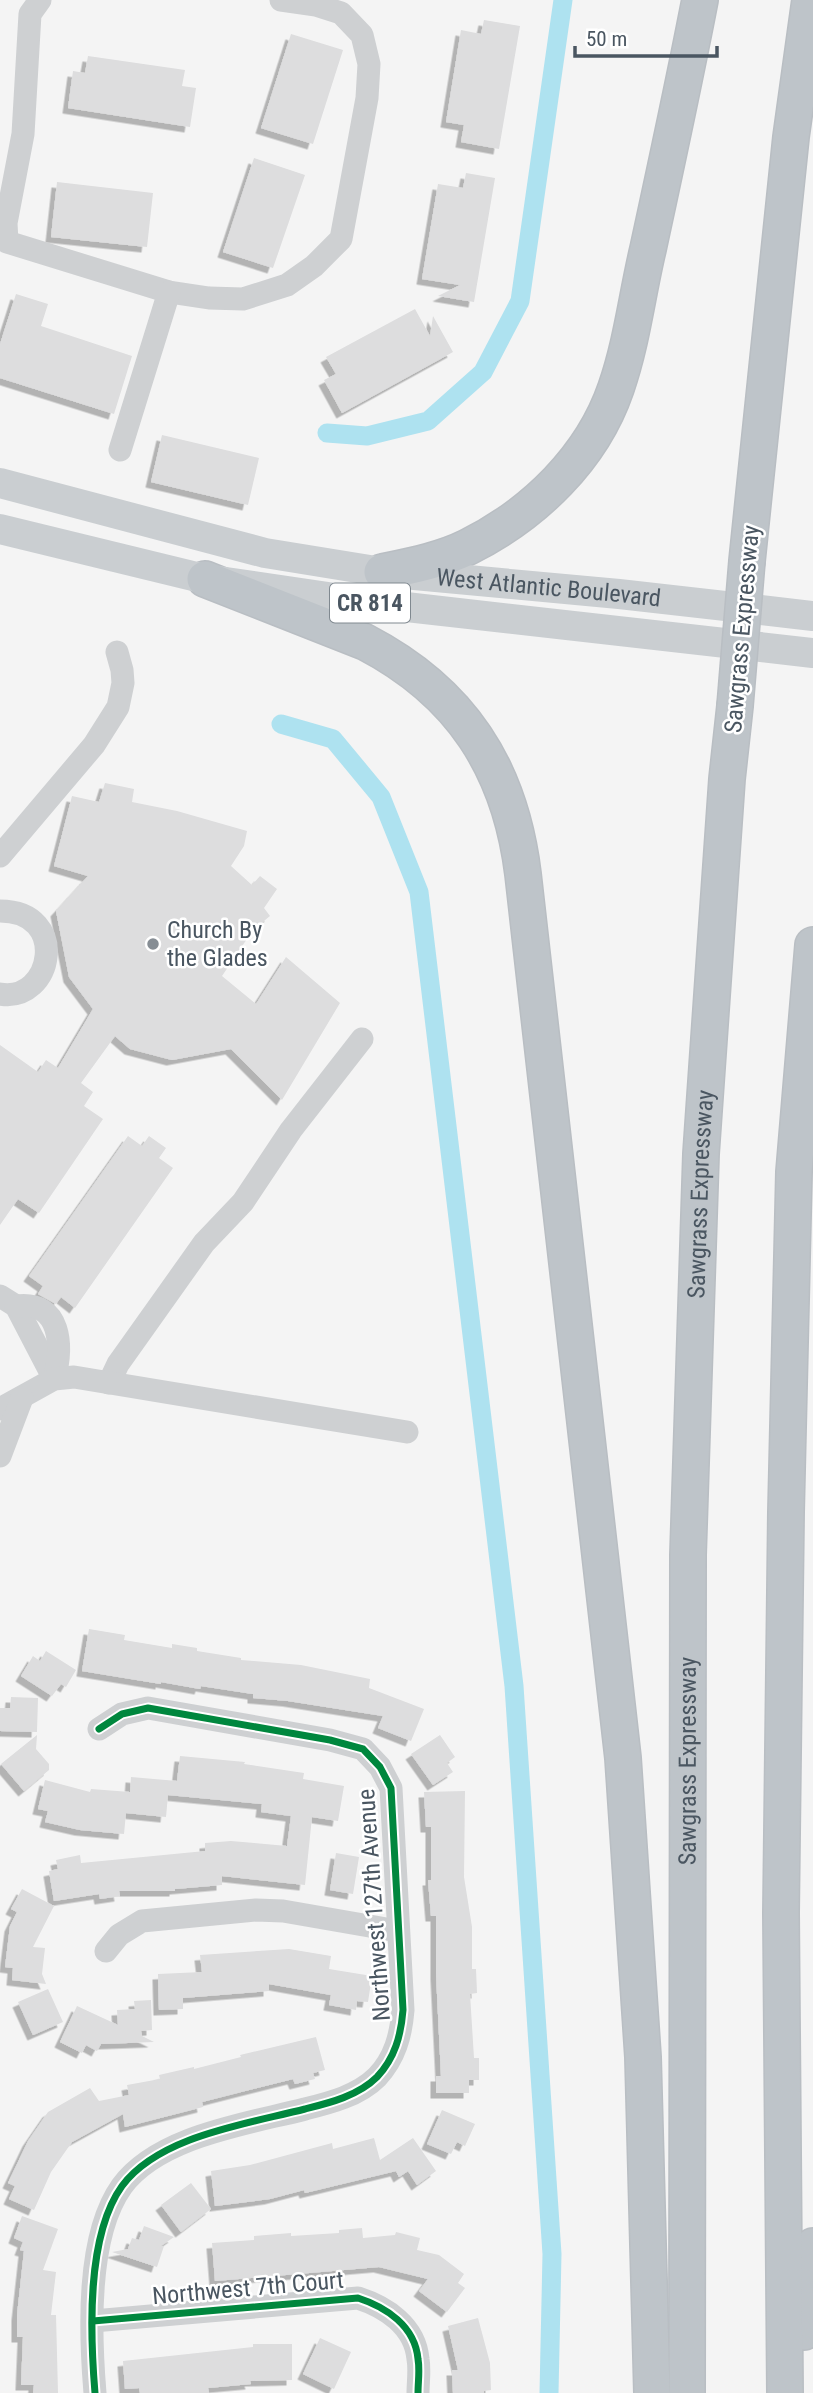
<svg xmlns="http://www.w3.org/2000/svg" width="813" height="2393" font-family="'Roboto Condensed',sans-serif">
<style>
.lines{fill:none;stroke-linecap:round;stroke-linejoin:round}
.canal{stroke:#aee2f0;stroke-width:19}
.building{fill:#ddddde;filter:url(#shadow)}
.highway-casing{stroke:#b9bec3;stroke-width:38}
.minor{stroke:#ced0d2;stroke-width:23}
.major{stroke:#caced1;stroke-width:30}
.highway{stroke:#bec4c9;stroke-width:35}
.highway-bridge-casing{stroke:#b9bec3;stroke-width:38;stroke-linecap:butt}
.highway-bridge{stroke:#bec4c9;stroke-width:35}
.cycleway-casing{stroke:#fff;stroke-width:11}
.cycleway{stroke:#00873e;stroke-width:7}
.poi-dot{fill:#868d94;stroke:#fff;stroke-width:2.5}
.labels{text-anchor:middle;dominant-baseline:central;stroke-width:5;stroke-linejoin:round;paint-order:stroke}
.shield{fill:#fff;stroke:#808990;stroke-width:2}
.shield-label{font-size:23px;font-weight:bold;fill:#4a5661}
.street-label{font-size:24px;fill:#4a5661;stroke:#fff}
.poi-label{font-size:24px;fill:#4a5661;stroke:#fff;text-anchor:start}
</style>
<defs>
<filter id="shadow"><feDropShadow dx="-5.5" dy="5.5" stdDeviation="0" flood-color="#0004"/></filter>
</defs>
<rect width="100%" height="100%" fill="#f4f4f4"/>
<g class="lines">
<!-- canal -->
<g class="canal">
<polyline points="327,433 367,436 428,421 483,372 520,301 563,0"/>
<polyline points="281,724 333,739 381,797 419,892 514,1686 552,2254 549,2393"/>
</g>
</g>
<!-- building -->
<g class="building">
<polygon points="484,20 520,26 499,149 461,142 464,125 446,122 461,30 481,34"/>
<polygon points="291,34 343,50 313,144 261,128"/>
<polygon points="88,56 185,70 182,86 196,88 190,127 68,108 73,71 85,73"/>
<polygon points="254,158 305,175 273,268 223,252"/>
<polygon points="466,173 495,178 474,302 438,296 460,285 422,279 438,184 463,188"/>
<polygon points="57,182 153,193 147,247 51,237"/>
<polygon points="16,294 48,304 41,326 132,356 114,414 0,378 0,344"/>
<polygon points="415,309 430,336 433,316 453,352 342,413 324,380 336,374 326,357"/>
<polygon points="162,435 259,458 248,505 151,482"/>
<polygon points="105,783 134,789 132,802 177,811 247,831 244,846 231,866 252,885 260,876 277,889 264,908 270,916 253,930 222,976 256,1004 286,957 340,1003 282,1100 231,1049 172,1060 130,1049 115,1036 81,1083 93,1092 84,1106 103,1119 39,1213 18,1199 0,1225 0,1045 38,1072 46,1060 58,1068 93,1009 69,977 56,911 88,876 54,866 72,796 99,802"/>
<polygon points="128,1136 142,1146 149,1136 166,1148 159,1158 173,1168 75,1308 61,1297 56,1304 38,1294 43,1286 29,1276"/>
<polygon points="89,1629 125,1635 124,1640 172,1648 172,1644 197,1648 197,1651 241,1658 241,1660 301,1665 370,1679 369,1688 424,1709 411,1741 378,1728 383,1716 288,1701 253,1698 253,1694 201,1686 200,1689 161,1682 161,1684 82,1671"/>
<polygon points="46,1651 76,1670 66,1687 61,1684 52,1696 21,1676 33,1656 40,1661"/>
<polygon points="11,1697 38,1698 37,1732 0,1731 0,1708 10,1708"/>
<polygon points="37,1735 36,1749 49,1764 49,1770 24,1791 1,1764"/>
<polygon points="440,1735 455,1757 447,1763 453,1772 433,1785 411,1754"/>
<polygon points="180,1756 245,1762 244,1764 304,1773 303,1779 344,1786 338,1821 312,1817 305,1885 222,1876 222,1885 175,1889 175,1891 119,1891 120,1896 100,1899 99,1894 54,1901 49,1871 58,1869 56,1860 80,1855 81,1863 205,1851 205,1843 231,1841 287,1846 291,1816 261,1812 262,1804 168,1795 166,1817 126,1813 124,1834 80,1830 45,1822 48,1811 38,1809 45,1780 90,1792 91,1789 130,1792 131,1777 177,1781"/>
<polygon points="465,1791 464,1877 472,1927 472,1969 476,1969 477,1993 470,1994 474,2058 479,2058 479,2080 469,2080 469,2093 436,2093 436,2076 441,2076 436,1974 436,1916 431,1916 428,1880 431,1880 431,1827 426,1827 424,1792"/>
<polygon points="336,1853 359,1857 353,1894 330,1890"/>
<polygon points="22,1889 54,1906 33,1947 45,1948 42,1974 46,1984 12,1980 13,1968 5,1967 10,1926 17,1912 11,1909"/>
<polygon points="289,1949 331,1956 329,1969 372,1976 368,2002 357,2001 356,2010 329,2005 331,1995 269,1984 269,1991 183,1998 183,2009 159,2010 158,1974 202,1972 200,1955"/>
<polygon points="48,1989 63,2022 33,2035 18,2002"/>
<polygon points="151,2000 152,2030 141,2031 142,2036 154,2042 101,2044 97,2051 86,2045 82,2053 60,2042 77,2006 118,2025 117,2010 135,2009 134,2001"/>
<polygon points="316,2037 325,2070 313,2073 315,2079 295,2084 293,2079 249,2090 202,2102 203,2107 125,2127 123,2114 72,2142 51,2172 34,2210 9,2199 15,2186 8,2183 28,2141 48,2112 90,2088 99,2101 129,2095 127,2085 160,2079 159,2075 194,2067 194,2069 241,2057 240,2055"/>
<polygon points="442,2110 475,2124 465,2146 457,2142 451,2154 427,2144"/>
<polygon points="374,2138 380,2160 413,2138 436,2171 417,2185 408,2171 399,2177 396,2171 305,2193 304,2190 270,2199 215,2206 211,2171 250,2165 332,2143 333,2149"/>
<polygon points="191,2183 211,2209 181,2232 161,2205"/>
<polygon points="22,2216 58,2229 43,2270 56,2272 51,2315 56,2315 58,2393 33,2393 34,2385 21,2385 23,2337 17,2337 17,2315 24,2251 20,2250 23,2242 14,2238"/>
<polygon points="144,2226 174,2237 161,2246 164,2246 157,2267 112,2252 128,2249 132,2238 139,2240"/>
<polygon points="362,2228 363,2238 395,2235 396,2232 420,2238 417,2250 439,2255 464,2274 458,2283 465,2288 447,2312 419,2291 428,2279 379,2267 215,2281 212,2243 254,2240 254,2236 291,2233 291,2236 339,2233 339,2230"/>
<polygon points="478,2318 490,2363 491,2390 484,2391 484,2393 453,2393 452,2370 458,2370 448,2326"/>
<polygon points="320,2338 351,2352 334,2389 303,2374"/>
<polygon points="253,2344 292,2344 292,2380 250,2381 251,2384 208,2388 209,2393 140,2393 139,2388 125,2389 123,2361 253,2347"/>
</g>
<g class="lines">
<!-- highway casing -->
<g class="highway-casing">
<g id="highway">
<polyline points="747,561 791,137 810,0"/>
<path d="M382 572C411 566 442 560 468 547 534 514 592 458 616 388 632 342 637 295 648 249 666 166 684 83 700 0"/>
<path d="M205 579 365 642C461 692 510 768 523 874L623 1758 643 2057 652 2393"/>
<polyline points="804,2332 813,2246"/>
<path id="s2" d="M687 2393 688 1555 701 1154 727 779 735 706"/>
<polyline points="785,2393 781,1913 786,1512 794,1172 813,945"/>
</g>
</g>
<!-- minor -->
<g class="minor">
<polyline points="40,0 30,14 23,134 6,223 7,242 169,292 209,298 243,299 287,285 314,266 341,239 367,98 369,64 362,35 341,13 316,5 281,0"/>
<polyline points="120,450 169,292"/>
<polyline points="0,856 94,745 118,707 123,683 122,670 117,652"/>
<path d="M0 911C70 911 53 1003 0 994"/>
<polyline points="0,1296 16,1306 54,1379"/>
<path d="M16 1306C62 1300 63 1347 54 1379"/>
<polyline points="109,1383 118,1364 204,1243 243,1202 291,1130 362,1039"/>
<polyline points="0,1409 54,1379 74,1377 407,1432"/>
<polyline points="0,1456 22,1398"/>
<polyline points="106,1951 119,1935 142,1921 256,1910 283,1911 398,1931"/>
<path d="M93 2321 358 2298C386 2307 415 2326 418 2359 420 2370 418 2382 418 2393"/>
<path d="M95 2393C90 2333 86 2236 122 2186 159 2136 247 2124 305 2109 329 2103 358 2096 377 2077 395 2058 401 2035 403 2010L391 1788 380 1767 363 1749 330 1740 148 1708 122 1714 99 1729"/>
</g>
<!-- major -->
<g class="major">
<path id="s1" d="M0 483 265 553 382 572 619 594 813 616"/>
<polyline points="0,529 205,579 362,602 813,653"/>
</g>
<!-- highway -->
<use href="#highway" class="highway"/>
<!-- highway-bridge casing -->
<g class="highway-bridge-casing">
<polyline id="highway-bridge" points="735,706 747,561"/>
</g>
<!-- highway-bridge -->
<use href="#highway-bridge" class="highway-bridge"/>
<!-- cycleway casing -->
<g class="cycleway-casing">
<g id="cycleway">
<path d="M93 2321 358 2298C386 2307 415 2326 418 2359 420 2370 418 2382 418 2393"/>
<path d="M95 2393C90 2333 86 2236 122 2186 159 2136 247 2124 305 2109 329 2103 358 2096 377 2077 395 2058 401 2035 403 2010L391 1788 380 1767 363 1749 330 1740 148 1708 122 1714 99 1729"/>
</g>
</g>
<!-- cycleway -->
<use href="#cycleway" class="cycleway"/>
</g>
<!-- markers -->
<circle class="poi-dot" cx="153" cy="944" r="7"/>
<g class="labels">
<!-- shield labels -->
<rect class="shield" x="330" y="583.5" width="80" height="39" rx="5"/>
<g class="shield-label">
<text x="370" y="603">CR 814</text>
</g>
<!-- street labels -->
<g class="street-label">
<text stroke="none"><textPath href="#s1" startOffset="560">West Atlantic Boulevard</textPath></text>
<text transform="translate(742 629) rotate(-85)">Sawgrass Expressway</text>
<text stroke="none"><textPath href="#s2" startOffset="1199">Sawgrass Expressway</textPath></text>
<text stroke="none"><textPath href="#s2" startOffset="632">Sawgrass Expressway</textPath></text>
<text transform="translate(374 1905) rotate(-94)">Northwest 127th Avenue</text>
<text transform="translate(248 2288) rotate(-5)">Northwest 7th Court</text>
</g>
<!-- poi labels -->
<g class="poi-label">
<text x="167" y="930">Church By<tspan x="167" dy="28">the Glades</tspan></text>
</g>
</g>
<!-- scale -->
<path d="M575 46v10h142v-10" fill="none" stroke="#4a5661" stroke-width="3.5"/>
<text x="586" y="46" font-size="21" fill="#4a5661" stroke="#ffffff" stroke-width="5" paint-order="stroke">50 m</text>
</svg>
